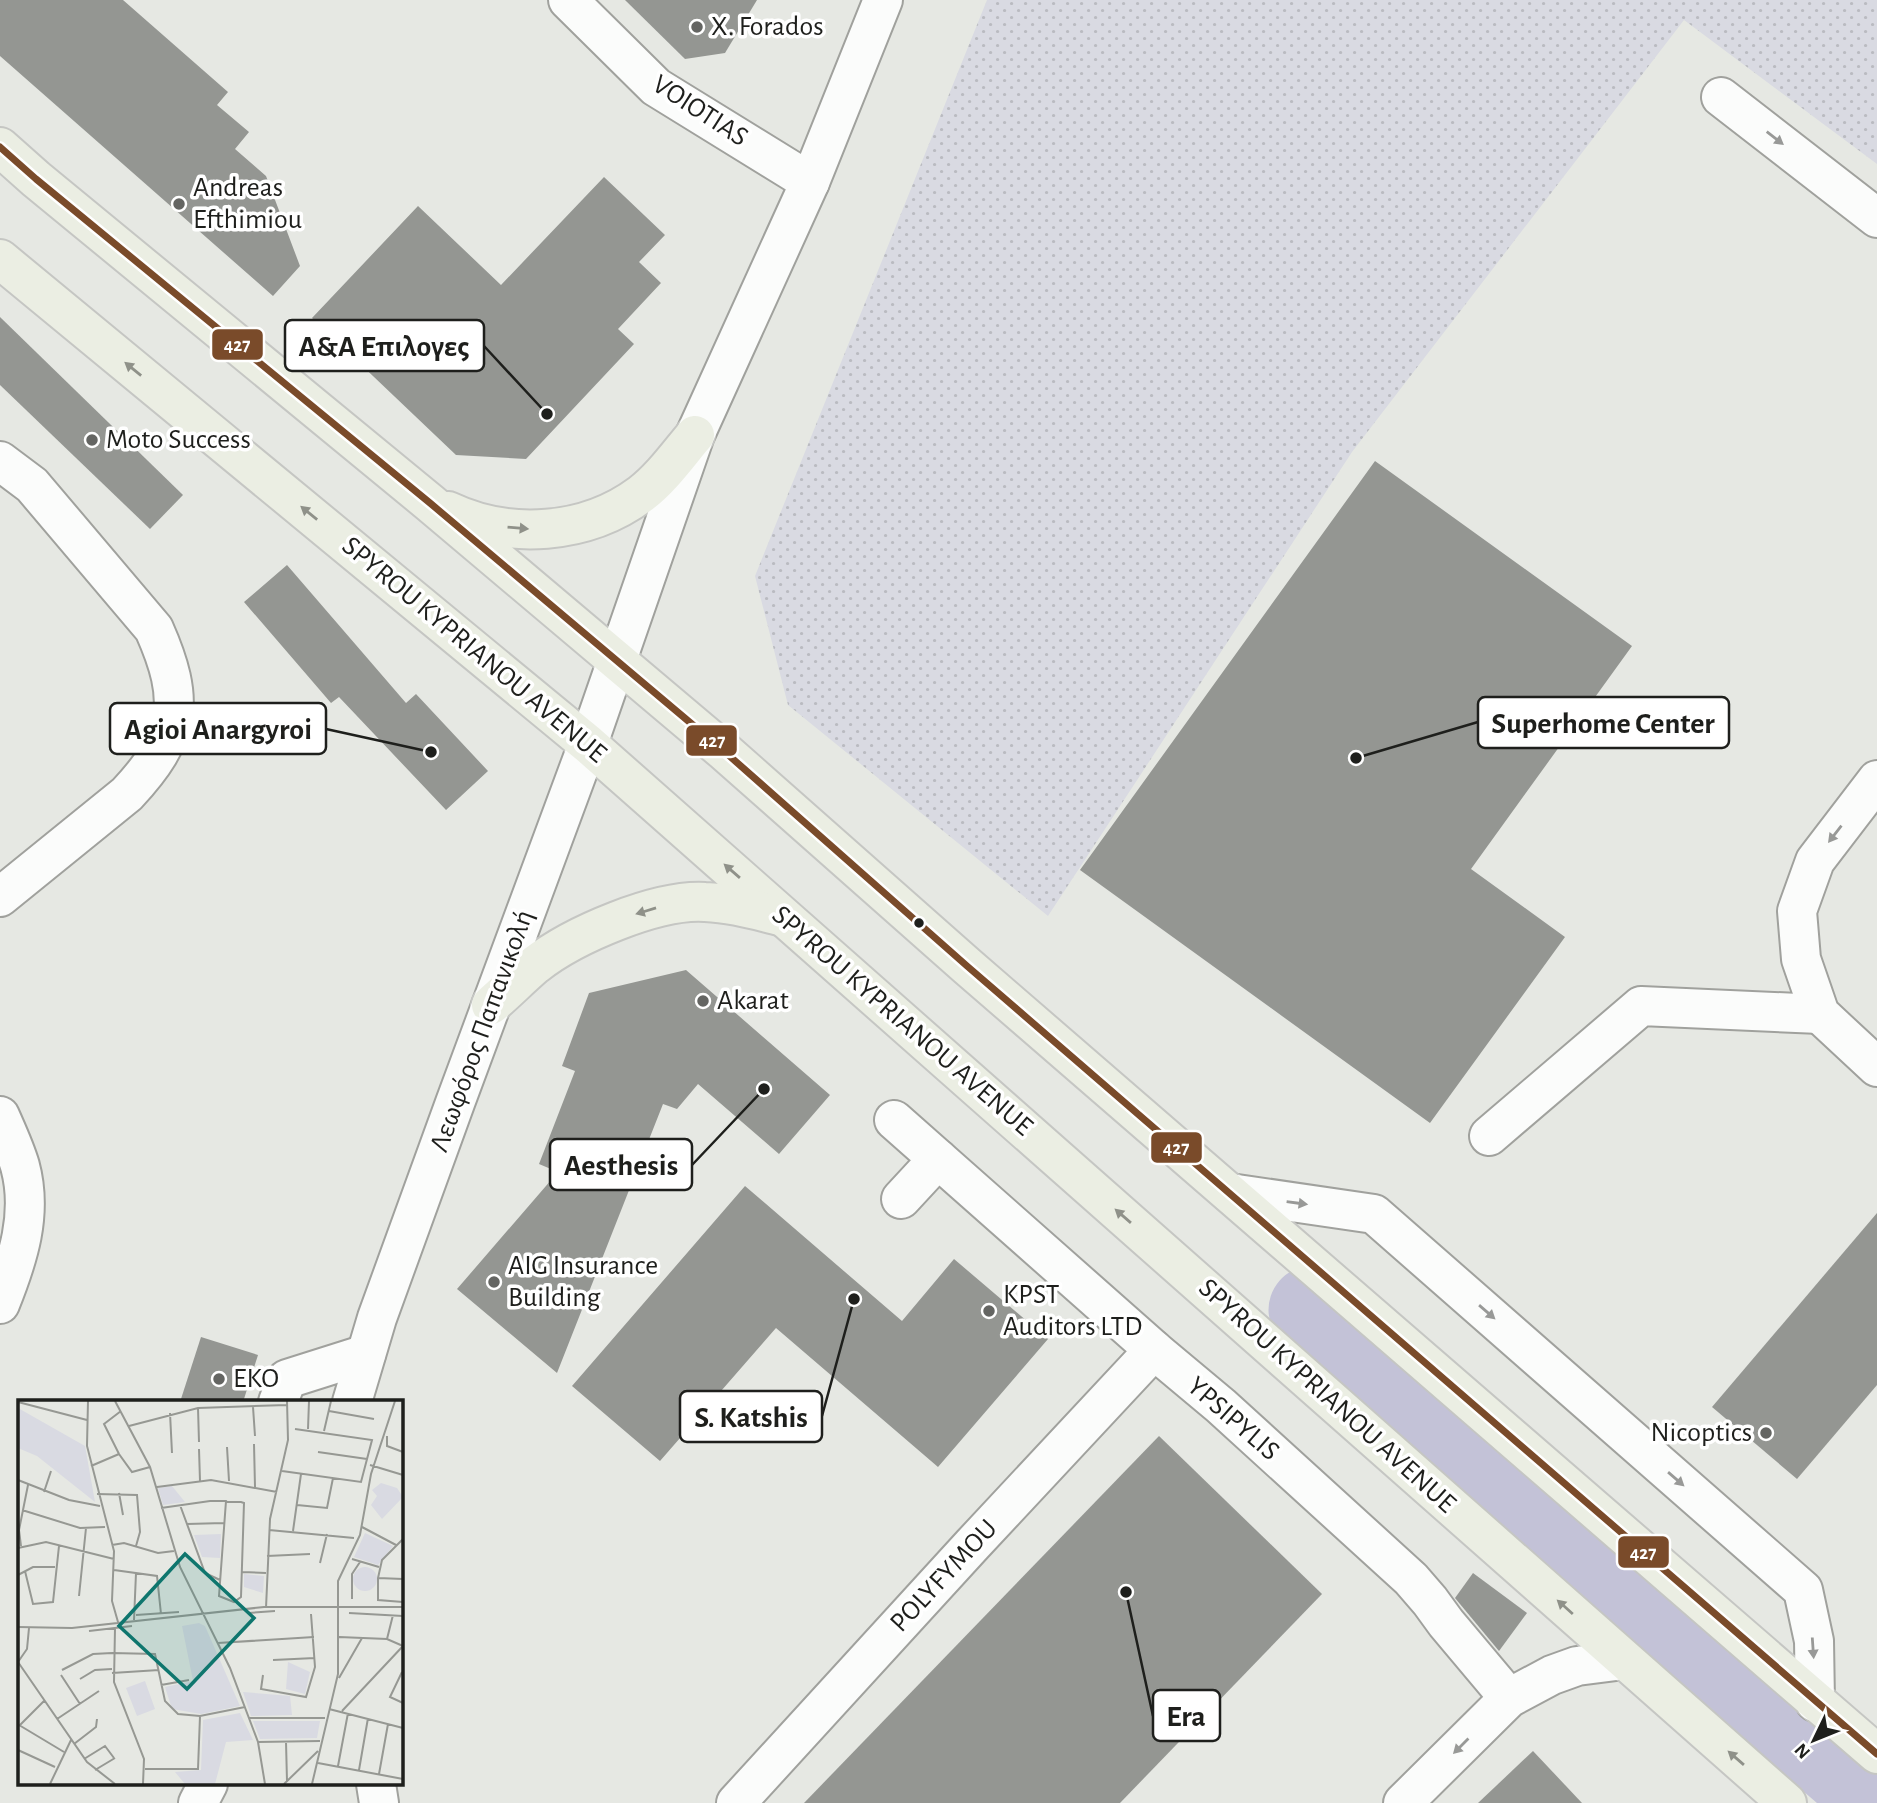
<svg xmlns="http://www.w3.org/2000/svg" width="1877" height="1803" font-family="'Alegreya Sans',sans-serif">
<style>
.grass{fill:url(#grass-dots)}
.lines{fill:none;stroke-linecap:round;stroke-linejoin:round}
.river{stroke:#c3c2d7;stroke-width:89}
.building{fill:#949692}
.minor-casing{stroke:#a0a19d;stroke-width:42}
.major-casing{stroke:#c5c6c3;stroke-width:42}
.minor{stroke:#fbfcfb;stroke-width:38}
.major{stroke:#ebeee3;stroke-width:38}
.bus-1-casing{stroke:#fff;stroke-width:12}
.bus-1{stroke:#7a4b2a;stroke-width:7}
.oneway{fill:#989997}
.oneway2{fill:#8f9189}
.poi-dot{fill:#646562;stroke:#fff;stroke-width:2.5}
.bus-dot{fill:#1e1f1c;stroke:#fff;stroke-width:2.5}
.labels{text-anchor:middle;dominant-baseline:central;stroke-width:7;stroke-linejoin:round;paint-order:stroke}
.poi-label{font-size:28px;fill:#1e1f1c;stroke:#fff;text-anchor:start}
.street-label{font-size:28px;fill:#1e1f1c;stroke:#fff}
.inset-road{fill:none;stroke:#969893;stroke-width:2}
.view{fill:#0f766e;fill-opacity:0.15;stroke:#0f766e;stroke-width:3.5}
.inset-edge{fill:none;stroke:#1e1f1c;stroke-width:3.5}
.leader{fill:none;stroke:#1e1f1c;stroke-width:2.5}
.callout-dot{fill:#1e1f1c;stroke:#fff;stroke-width:2.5}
.callout{fill:#fff;stroke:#1e1f1c;stroke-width:2.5}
.callout-label{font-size:30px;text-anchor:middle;font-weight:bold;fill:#1e1f1c}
.line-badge{stroke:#fff;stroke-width:2.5}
.badge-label{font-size:19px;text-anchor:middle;font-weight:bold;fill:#fff}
</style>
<defs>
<pattern id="grass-dots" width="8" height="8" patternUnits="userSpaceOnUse" patternTransform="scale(1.75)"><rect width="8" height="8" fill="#d9dae2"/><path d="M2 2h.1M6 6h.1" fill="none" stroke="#babbc1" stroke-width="1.8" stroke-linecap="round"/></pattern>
</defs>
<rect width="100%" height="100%" fill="#e6e8e3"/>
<!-- grass -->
<polygon class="grass" points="987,0 1877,0 1877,164 1684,20 1352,452 1048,916 788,705 755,576"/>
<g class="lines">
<!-- river -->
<polyline class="river" points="1313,1310 1877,1796"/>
</g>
<!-- building -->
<g class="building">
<polygon points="0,0 123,0 228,92 217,105 249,132 235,149 266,176 300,266 273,296 0,56"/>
<polygon points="625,0 757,0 725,53 685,59"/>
<polygon points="604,177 665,235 639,262 661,283 618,329 634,344 526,459 456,455 312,318 418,206 501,285"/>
<polygon points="0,317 183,495 150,529 0,385"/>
<polygon points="1375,461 1632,646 1471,869 1565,937 1430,1123 1080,870"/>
<polygon points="287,565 406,703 416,694 488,771 446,810 339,697 331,703 244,602"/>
<polygon points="686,970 830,1095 779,1154 698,1084 677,1109 663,1104 557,1373 457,1289 558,1172 539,1164 575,1071 562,1066 589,993"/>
<polygon points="745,1186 902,1321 954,1259 1048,1339 938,1467 776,1328 660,1461 572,1386"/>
<polygon points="1877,1213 1877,1385 1797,1479 1712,1407"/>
<polygon points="201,1337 258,1355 243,1402 180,1402"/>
<polygon points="1159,1436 1322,1594 1120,1803 804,1803"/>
<polygon points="1473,1573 1527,1613 1499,1651 1455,1598"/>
<polygon points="1533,1751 1582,1803 1478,1803"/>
</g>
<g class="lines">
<!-- minor casing -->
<g class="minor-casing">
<g id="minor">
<polyline points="568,0 656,87 810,182"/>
<polyline points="1721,97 1877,218"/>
<path d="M0 461 32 485 154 629C186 701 181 736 127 794L0 897"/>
<polyline points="1877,780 1815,861 1797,911 1801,959 1820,1014 1877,1067"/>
<path d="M0 1116C7 1132 15 1149 20 1166 33 1214 18 1259 0 1304"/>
<polyline points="894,1120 1154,1350 1221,1406 1411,1579 1430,1601 1446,1623 1509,1698"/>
<polyline points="1489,1136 1641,1006 1820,1014"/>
<polyline points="1230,1193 1374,1214 1803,1590 1814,1641 1815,1702"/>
<polyline points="901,1199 938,1159"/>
<polyline points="278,1402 287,1379 366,1354"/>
<polyline points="352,1402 377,1318 455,1103 588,744 695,435 810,182 883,0"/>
<polyline points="376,1784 379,1803"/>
<polyline points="198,1803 208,1784"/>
<polyline points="736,1803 972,1545 1154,1350"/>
<polyline points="1403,1803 1509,1698 1552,1675 1577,1666 1624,1660"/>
</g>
</g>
<!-- major casing -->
<g class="major-casing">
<g id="major">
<polyline points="0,147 36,179 430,503 725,752 967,966 1877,1754"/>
<polyline points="0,259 588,744 1787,1803"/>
<path d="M448 511C509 540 586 535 641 494 662 478 678 455 695 435"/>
<path d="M491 1005C506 992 520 978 535 965 573 935 657 899 705 902 731 903 755 910 780 916"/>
</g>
</g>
<!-- minor -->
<use href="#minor" class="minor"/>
<!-- major -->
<use href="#major" class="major"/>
<!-- bus-1 casing -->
<g class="bus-1-casing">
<polyline id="bus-1" points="0,147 36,179 430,503 725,752 967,966 1877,1754"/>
</g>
<!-- bus-1 -->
<use href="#bus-1" class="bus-1"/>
</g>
<!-- one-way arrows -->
<defs><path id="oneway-solid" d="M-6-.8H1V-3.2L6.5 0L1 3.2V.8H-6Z" transform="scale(1.75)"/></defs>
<g class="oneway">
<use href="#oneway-solid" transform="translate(1775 138) rotate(38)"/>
<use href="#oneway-solid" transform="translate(1835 834) rotate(128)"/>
<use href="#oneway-solid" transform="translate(1297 1203) rotate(8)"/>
<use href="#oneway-solid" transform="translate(1487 1312) rotate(41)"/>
<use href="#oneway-solid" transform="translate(1676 1479) rotate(41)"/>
<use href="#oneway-solid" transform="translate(1813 1648) rotate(86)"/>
<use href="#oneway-solid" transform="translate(1461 1746) rotate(135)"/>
</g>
<g class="oneway2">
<use href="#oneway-solid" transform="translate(133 369) rotate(-141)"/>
<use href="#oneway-solid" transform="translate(309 513) rotate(-141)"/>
<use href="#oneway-solid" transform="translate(518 528) rotate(5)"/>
<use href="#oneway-solid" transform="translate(732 871) rotate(-139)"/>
<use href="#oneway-solid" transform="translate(646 911) rotate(163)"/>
<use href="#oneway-solid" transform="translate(1123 1216) rotate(-139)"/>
<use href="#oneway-solid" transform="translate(1565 1607) rotate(-138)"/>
<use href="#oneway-solid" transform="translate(1736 1758) rotate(-139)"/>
</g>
<!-- markers -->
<g class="poi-dot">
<circle cx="697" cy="27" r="7"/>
<circle cx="179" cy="204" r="7"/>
<circle cx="92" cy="440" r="7"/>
<circle cx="703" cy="1001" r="7"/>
<circle cx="494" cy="1282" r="7"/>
<circle cx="989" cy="1311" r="7"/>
<circle cx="219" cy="1379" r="7"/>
<circle cx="1766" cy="1433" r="7"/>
</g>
<circle class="bus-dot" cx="919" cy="923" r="6"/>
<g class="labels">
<!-- poi labels -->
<g class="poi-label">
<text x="711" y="27">X. Forados</text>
<text x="193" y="188">Andreas<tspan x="193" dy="32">Efthimiou</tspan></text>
<text x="106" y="440">Moto Success</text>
<text x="717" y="1001">Akarat</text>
<text x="508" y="1266">AIG Insurance<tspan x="508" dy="32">Building</tspan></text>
<text x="1003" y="1295">KPST<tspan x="1003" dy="32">Auditors LTD</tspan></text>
<text x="233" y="1379">EKO</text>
<text x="1752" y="1433" text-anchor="end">Nicoptics</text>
</g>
<!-- street labels -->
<g class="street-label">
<text transform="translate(700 111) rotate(33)">VOIOTIAS</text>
<text transform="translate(474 650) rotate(40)">SPYROU KYPRIANOU AVENUE</text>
<text transform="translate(902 1021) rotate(41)">SPYROU KYPRIANOU AVENUE</text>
<text transform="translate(482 1031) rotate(-70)">Λεωφόρος Παπανικολή</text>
<text transform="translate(1327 1396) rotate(42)">SPYROU KYPRIANOU AVENUE</text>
<text transform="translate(1233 1419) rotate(41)">YPSIPYLIS</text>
<text transform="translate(944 1576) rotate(-47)">POLYFYMOU</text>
</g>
</g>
<!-- overview -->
<g transform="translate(18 1400)">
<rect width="385" height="385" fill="#e6e8e3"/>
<path d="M154 86 167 102 145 105 140 88ZM347 133 375 146 360 165 336 157ZM203 134 202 158 184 157 176 135ZM335 179a12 12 0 1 1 24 0a12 12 0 1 1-24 0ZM226 174 246 176 245 193 226 187ZM181 223 187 226 222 306 183 314 154 309 147 287 175 281 164 226ZM270 262 292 272 287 294 268 289ZM225 292 272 296 274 315 233 316ZM222 313 235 340 208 342 197 384H167L157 372 183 370 185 320ZM235 321H302L299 338 242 339Z" fill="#d9dae2"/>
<path d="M0 8 67 46 77 102 19 56 0 48ZM363 83 379 88 385 97 364 119 353 105 359 96 354 90ZM127 281 137 309 119 316 108 288Z" fill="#d9dae2"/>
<path class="inset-road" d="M70 1 69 46 96 151 94 201 100 222M97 1 132 67 162 167 212 268 240 342 247 384M0 2 69 20M235 7 237 36M180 8 181 42M103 11 86 24 101 54 114 72 132 67M311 11 356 19M152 13 154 53M111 26 180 8 269 5M290 29 291 1M306 31 313 1M369 36V46L385 52M236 44 237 87M209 47 211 81M181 49 182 81M300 52 349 59M352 65 385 75M73 66 101 54M264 71 343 82 354 40 277 29M0 80 51 100 82 106M139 87 193 80 259 92M26 92 33 71M101 93 105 115M79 94 119 95 122 132 118 146M162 105 187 173 202 180M279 105 309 108 315 78M143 108 192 101H208L209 102H223L226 103 223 197 216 202 201 196 208 101M4 110 62 128 87 127M169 124 206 123M344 127 378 145M251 130 336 138M275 131 283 74M385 139 364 160 360 178V200L385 202M94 145 106 143 140 153 156 151M3 146 1 130 10 85M0 148 28 142 96 159M249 156 292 154M334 159 361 167M302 163 309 134M96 170 139 176 143 214M7 171 15 204 35 202 41 146M224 172 248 173M0 175 15 167H37M360 178 385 179M61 196 68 128M334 199V174L342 162M248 208 252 119 270 40 269 1M230 213 257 211M331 213 385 216M118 215 161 212M116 220 118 173M0 227 54 228 246 207H385M97 228 96 282 126 359 125 384M71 231 114 226M321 237 369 239 385 246M369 239 375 215M200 243 296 237M94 253 137 254 147 301 160 314 182 316 227 307M255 260 297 258M0 262 69 362 97 384M0 262 9 249 11 228M44 270 75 254 94 253M384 272 372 297 385 303M94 273 141 270M43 275 62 304M245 275 243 289 288 297 297 267 293 214M321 278 344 238M62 279 77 270 94 269M143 285 171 280M311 309 385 328M324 311 385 246M231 318H307M39 319 81 291M1 325 46 352M1 326 27 300M240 342 302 341M268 342 269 381M56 344 78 327 79 319M0 350 37 367M66 359 87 346 96 358M300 363 385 379M320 366 330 313M127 369H180L182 316M77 370 97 358M341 370 350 318M361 374 370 324M32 384 53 340M266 384 300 351M294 384 320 274V181L342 135 353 74 377 1"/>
<path class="view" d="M167 154 236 218 169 289 101 226Z"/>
<rect width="385" height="385" class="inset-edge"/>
</g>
<!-- callouts -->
<path class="leader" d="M547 414L484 346M1356 758L1478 722M431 752L326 729M764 1089L692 1165M854 1299L822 1416M1126 1592L1153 1716"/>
<g class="callout-dot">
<circle cx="547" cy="414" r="7"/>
<circle cx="1356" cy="758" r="7"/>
<circle cx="431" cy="752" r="7"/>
<circle cx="764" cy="1089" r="7"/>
<circle cx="854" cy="1299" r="7"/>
<circle cx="1126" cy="1592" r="7"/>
</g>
<g class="callout">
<rect x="285" y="320" width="199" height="51" rx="7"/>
<rect x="1478" y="697" width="251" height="51" rx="7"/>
<rect x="110" y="703" width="216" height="51" rx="7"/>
<rect x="550" y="1139" width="142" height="51" rx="7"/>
<rect x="680" y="1391" width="142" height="51" rx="7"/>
<rect x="1153" y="1690" width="67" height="51" rx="7"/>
</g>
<g class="callout-label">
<text x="384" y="356">Α&amp;Α Επιλογες</text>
<text x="1603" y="733">Superhome Center</text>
<text x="218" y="739">Agioi Anargyroi</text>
<text x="621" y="1175">Aesthesis</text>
<text x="751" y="1427">S. Katshis</text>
<text x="1186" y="1726">Era</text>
</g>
<g class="line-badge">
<rect x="211" y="328" width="53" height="33" rx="7" fill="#7a4b2a"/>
<rect x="685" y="724" width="53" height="33" rx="7" fill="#7a4b2a"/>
<rect x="1150" y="1131" width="53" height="33" rx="7" fill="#7a4b2a"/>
<rect x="1617" y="1535" width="53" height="34" rx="7" fill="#7a4b2a"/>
</g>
<g class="badge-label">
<text x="237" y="351">427</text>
<text x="712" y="747">427</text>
<text x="1176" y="1154">427</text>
<text x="1643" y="1559">427</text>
</g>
<!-- north arrow -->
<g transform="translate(1814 1740) rotate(227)" stroke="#ffffff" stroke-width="5" paint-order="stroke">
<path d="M0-5L12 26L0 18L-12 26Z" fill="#1e1f1c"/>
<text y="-10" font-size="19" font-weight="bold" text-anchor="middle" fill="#1e1f1c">N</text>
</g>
</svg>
